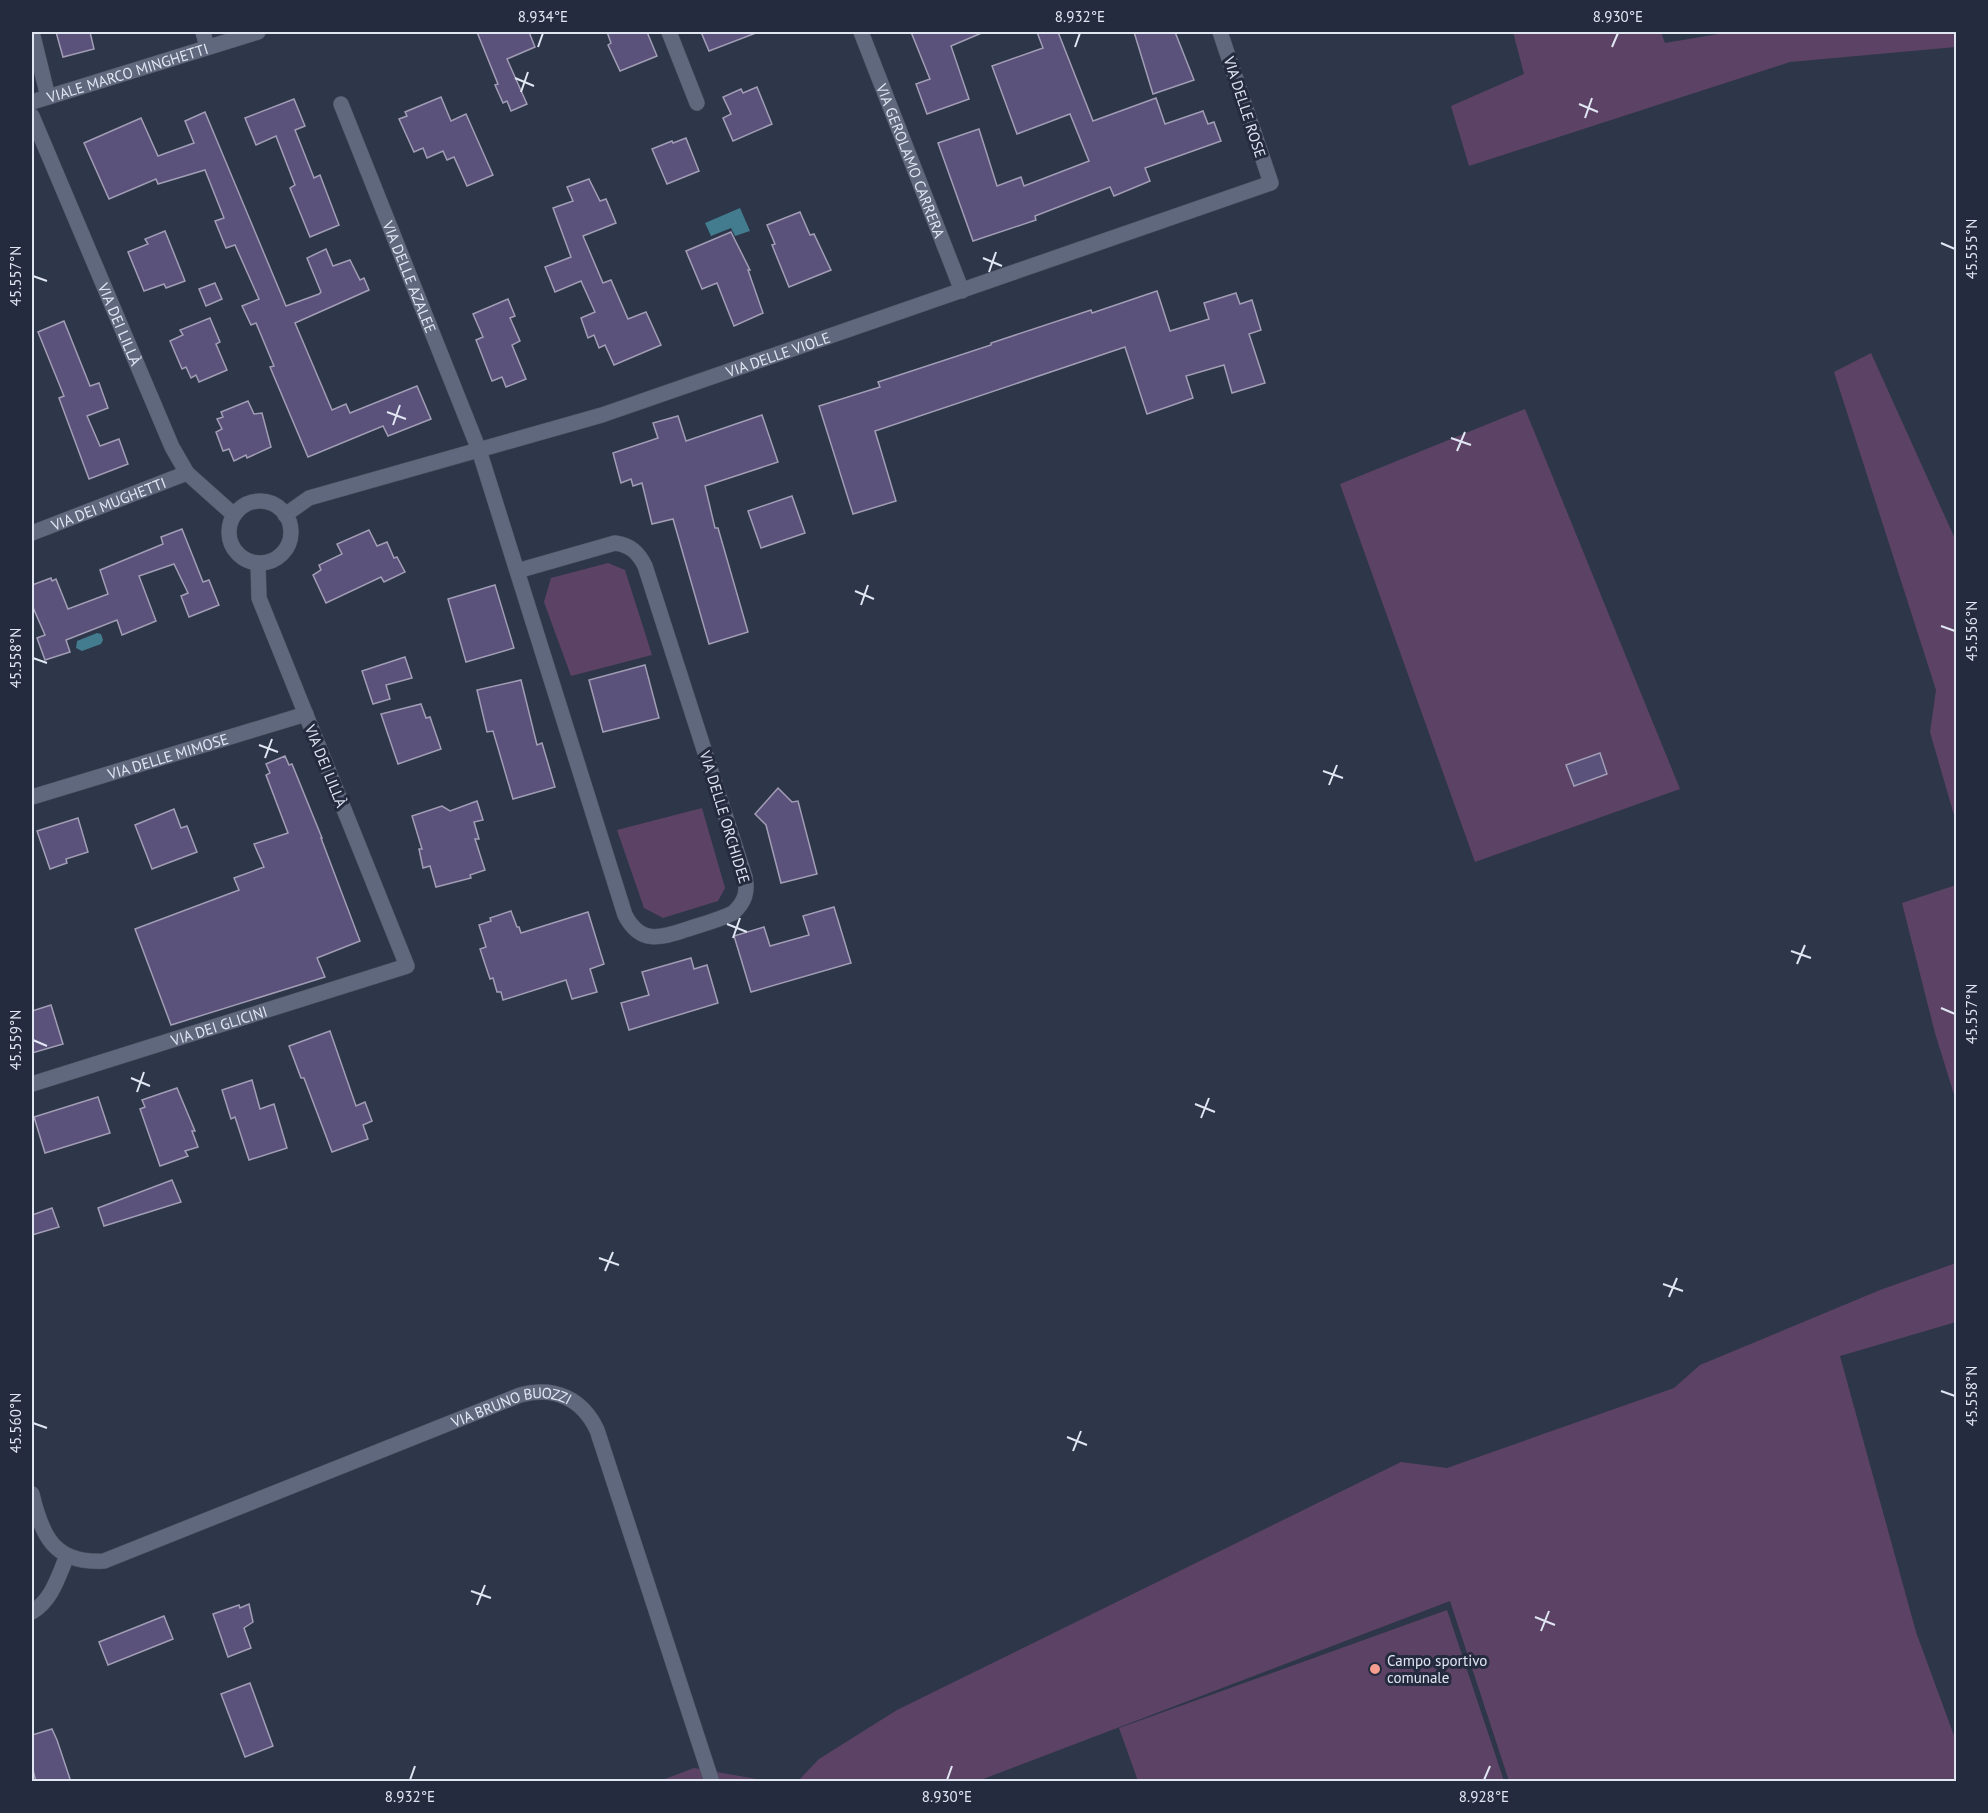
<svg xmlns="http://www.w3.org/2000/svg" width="1988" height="1813" font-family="'PT Sans',sans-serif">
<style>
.green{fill:#5c4365}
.water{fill:#427c8e}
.building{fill:#5b527c;stroke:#a19db5;stroke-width:1.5}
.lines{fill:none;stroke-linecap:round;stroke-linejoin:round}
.minor-casing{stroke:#4c5162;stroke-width:16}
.minor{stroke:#5f687d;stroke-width:15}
.ticks{fill:none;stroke:#e1e6f3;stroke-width:2}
.poi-dot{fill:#f59d8f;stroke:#252b3e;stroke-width:2}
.labels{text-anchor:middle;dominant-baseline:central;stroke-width:6;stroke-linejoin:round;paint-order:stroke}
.street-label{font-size:15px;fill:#e1e6f3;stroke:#252b3e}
.poi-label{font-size:15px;fill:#e1e6f3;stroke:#252b3e;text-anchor:start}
.neatline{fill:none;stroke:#e1e6f3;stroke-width:2}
.ticks-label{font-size:15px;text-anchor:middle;fill:#e1e6f3}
</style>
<rect width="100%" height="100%" fill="#2e3649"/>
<!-- green -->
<g class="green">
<polygon points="1513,32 1661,32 1665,43 1730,32 1956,32 1956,47 1790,62 1469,166 1451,106 1524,74"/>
<polygon points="1871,353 1956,541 1956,822 1930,732 1936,690 1834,372"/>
<polygon points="1525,409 1680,789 1475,862 1340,484"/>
<polygon points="608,563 625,570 652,655 571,676 544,602 551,578"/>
<polygon points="702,808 725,888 718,901 663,918 644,908 617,830"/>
<polygon points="1956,885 1956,1101 1935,1033 1902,903"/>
<polygon points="1956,1263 1956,1322 1840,1356 1916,1632 1956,1741 1956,1781 1509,1781 1450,1601 978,1781 798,1781 819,1759 897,1710 1401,1462 1447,1468 1674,1388 1700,1365 1880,1290"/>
<polygon points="1447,1610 1504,1781 1138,1781 1119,1728"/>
<polygon points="694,1768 768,1781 657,1782"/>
</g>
<!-- water -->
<g class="water">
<polygon points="740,208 750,231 735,236 731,228 711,236 705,223"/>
<polygon points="97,633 101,634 103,640 101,644 82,651 76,648 77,641"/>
</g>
<!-- building -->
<g class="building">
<polygon points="56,32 90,32 94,49 63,57"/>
<polygon points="477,32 529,32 535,47 507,59 527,104 511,111 507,101 503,103 495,85 498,84"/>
<polygon points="607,32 647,32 657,56 620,71 608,45 611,43"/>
<polygon points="701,32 755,32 756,33 709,51"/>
<polygon points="911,32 984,32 951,46 969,99 927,114 916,84 930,79"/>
<polygon points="1037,32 1058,32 1093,121 1156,98 1165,124 1203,111 1208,124 1214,122 1221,141 1145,168 1150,181 1114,196 1110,187 1035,216 1036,220 973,241 938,143 979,129 997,186 1021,177 1024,186 1089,161 1070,114 1017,134 992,66 1043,48"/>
<polygon points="1134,32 1175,32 1194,80 1153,94"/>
<polygon points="757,87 772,124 733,141 723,118 731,114 723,97 741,89 743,93"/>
<polygon points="441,97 451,121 466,114 493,175 467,186 454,157 447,160 443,151 427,158 423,148 414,152 399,119 407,116 405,112"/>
<polygon points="294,99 305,126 295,130 314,178 320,175 339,225 310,237 290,188 295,185 276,136 256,145 245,118"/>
<polygon points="205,112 286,306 319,294 321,292 307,258 326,249 333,266 350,260 360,280 364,278 369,290 295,323 332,410 346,404 350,413 417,386 431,419 388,436 383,426 308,457 270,367 274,366 256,323 251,325 242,306 259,299 235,245 226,248 215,221 224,218 205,170 158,184 156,179 109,199 84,143 141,118 158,156 194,143 185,121"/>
<polygon points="686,138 699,171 667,184 652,149 672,141 673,143"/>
<polygon points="589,179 600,201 606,199 616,223 583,236 603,283 611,280 628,319 646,312 661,345 614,365 605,345 599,348 594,335 588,338 581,318 595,312 581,281 555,292 545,267 571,257 553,208 573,201 567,187"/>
<polygon points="800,212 810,235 814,234 831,270 789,287 772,245 775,244 767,225"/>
<polygon points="165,231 185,281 166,288 164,284 144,291 128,252 148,244 145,239"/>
<polygon points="731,232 750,270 748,270 763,313 734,326 717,283 702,289 686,251"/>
<polygon points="215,283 222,299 206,306 199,289"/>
<polygon points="1157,291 1170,331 1209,319 1204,303 1236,293 1240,304 1252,300 1261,330 1249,334 1265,383 1232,393 1224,365 1186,376 1193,398 1147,414 1125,347 875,431 896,501 853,514 819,406 880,387 878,382 991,345 991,343 1091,310 1092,313"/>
<polygon points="508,299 515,316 510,318 520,341 512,345 526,379 506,387 502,377 492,381 476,340 483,337 473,314"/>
<polygon points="210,318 220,342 216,344 227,370 199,382 196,375 191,378 186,367 182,369 170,341 183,335 180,330"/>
<polygon points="64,321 90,386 99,383 108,408 87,416 100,446 119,439 128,464 89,479 59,398 64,396 38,332"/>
<polygon points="248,401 254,414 262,413 271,447 247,458 246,455 234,461 229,449 223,451 216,432 222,429 217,419 223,417 221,412"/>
<polygon points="762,415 778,462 705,486 715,528 718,528 748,632 709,644 673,519 652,524 642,483 633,486 631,479 621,483 613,453 658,438 653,423 678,416 686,441"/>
<polygon points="792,496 805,533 761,548 748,511"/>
<polygon points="182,529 203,582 209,580 219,605 189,617 181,596 188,593 174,564 139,576 156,621 122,635 117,620 66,640 70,652 45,660 37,638 45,635 32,605 32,585 51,578 52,581 56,579 68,609 108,594 100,570 163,544 161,537"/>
<polygon points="369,530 377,546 387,542 394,558 397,557 405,572 384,582 381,577 326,603 313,575 321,570 319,565 342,554 337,544"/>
<polygon points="495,585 514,648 466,662 448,599"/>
<polygon points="405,657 412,678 386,685 390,699 373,704 362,671"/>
<polygon points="645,665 659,718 603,732 589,680"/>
<polygon points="521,680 537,745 542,743 555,787 513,799 493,731 487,732 477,690"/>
<polygon points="421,704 426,718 430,717 441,749 398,764 381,714"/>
<polygon points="1600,753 1607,774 1574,786 1566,765"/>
<polygon points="285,756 289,765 292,764 322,838 321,838 360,941 317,958 325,977 171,1025 135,929 239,890 234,878 264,867 254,844 288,833 266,775 270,773 266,764"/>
<polygon points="778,788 792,802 798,801 817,874 781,883 766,825 755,814"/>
<polygon points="477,801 483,820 474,822 479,839 475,839 485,870 470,875 471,878 436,887 430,866 423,868 419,849 422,849 412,816 442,806 450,811"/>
<polygon points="174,809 181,828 187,826 197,852 152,869 135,825"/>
<polygon points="78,818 88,852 66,859 67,863 50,869 37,831"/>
<polygon points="834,907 851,963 751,992 734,936 764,927 770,946 809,935 803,916"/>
<polygon points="511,911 517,927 519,927 521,933 588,912 604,964 590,969 597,992 572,999 566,980 503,1000 501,992 497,992 493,978 490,979 480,949 486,947 479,925 491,921 490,918"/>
<polygon points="691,958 694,969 707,965 718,1003 629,1030 621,1003 649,995 642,972"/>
<polygon points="51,1005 63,1044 32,1053 32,1011"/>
<polygon points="330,1031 356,1106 365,1102 372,1121 363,1125 368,1139 332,1152 304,1078 301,1078 289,1046"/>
<polygon points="252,1080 260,1109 274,1104 287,1148 249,1160 235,1117 231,1119 222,1090"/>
<polygon points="177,1088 195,1131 192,1131 198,1147 185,1151 188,1156 160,1166 140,1109 145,1107 142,1100"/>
<polygon points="98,1097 110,1133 45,1153 34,1117"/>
<polygon points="172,1180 181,1202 104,1226 98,1208"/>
<polygon points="52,1208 59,1227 32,1235 32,1215"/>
<polygon points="249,1604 253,1622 244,1628 251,1648 228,1657 213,1614 239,1605 240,1608"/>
<polygon points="164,1616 173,1639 108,1665 99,1642"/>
<polygon points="250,1683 273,1746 245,1757 221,1694"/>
<polygon points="52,1729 57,1740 71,1782 36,1782 32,1766 32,1735"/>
</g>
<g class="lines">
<!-- minor casing -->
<g class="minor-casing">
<g id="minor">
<polyline points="32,32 48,97"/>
<polyline points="203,32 207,47"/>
<polyline points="669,32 697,103"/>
<path id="s1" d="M861 32 962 291"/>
<path id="s2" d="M32 102 258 32"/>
<path id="s3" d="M341 104 479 450 625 915C642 948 665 936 694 927 707 923 721 919 733 913 745 902 748 892 745 877L645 566C638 552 630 545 615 543L517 571"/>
<path id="s4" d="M32 116 172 447 187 473 234 515"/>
<circle cx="260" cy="532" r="31"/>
<path id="s5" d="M285 515 309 498 602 415 1271 183 1220 32"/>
<path id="s6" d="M32 533 187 473"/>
<path id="s7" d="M32 797 306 714"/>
<path id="s8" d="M32 1084 407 966 259 598 258 563"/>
<path id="s9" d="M32 1494C42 1536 54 1564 104 1561L520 1395C554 1386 582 1398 597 1430L712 1782"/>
<path d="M32 1612C52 1600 58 1577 67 1556"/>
</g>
</g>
<!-- minor -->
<use href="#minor" class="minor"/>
</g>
<!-- ticks -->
<path class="ticks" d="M538 47 543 33M1075 47 1080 33M1612 47 1618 33M515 78 534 86M521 92 528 72M1579 104 1598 112M1585 118 1592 98M1941 243 1955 249M983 258 1002 266M989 272 996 252M33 276 47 281M387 412 406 419M393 425 400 405M1451 438 1471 445M1457 451 1465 432M855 591 874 599M861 605 868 585M1941 626 1955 631M33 658 47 663M259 745 278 752M265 758 272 739M1323 771 1343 778M1329 785 1337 765M727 924 747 932M733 938 740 918M1791 951 1811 958M1797 964 1805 945M1941 1008 1955 1014M33 1040 47 1046M131 1078 150 1086M137 1092 144 1072M1195 1104 1215 1112M1201 1118 1209 1098M599 1258 619 1265M605 1271 613 1252M1663 1284 1683 1291M1669 1297 1677 1278M1941 1391 1955 1396M33 1423 47 1428M1067 1437 1087 1445M1073 1451 1081 1431M471 1591 491 1598M477 1605 485 1585M1535 1617 1555 1625M1541 1631 1549 1611M410 1780 415 1766M947 1780 952 1766M1484 1780 1490 1766"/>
<!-- markers -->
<circle class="poi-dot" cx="1375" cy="1669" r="6"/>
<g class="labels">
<!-- street labels -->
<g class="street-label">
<text stroke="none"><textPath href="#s2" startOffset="100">VIALE MARCO MINGHETTI</textPath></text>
<text transform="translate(1245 107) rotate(72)">VIA DELLE ROSE</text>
<text stroke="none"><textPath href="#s1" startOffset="138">VIA GEROLAMO CARRERA</textPath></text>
<text stroke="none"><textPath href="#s3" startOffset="186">VIA DELLE AZALEE</textPath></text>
<text stroke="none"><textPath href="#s4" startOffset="226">VIA DEI LILLÀ</textPath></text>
<text stroke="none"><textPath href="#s5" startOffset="520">VIA DELLE VIOLE</textPath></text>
<text stroke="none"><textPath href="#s6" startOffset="82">VIA DEI MUGHETTI</textPath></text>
<text stroke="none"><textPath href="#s7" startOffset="142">VIA DELLE MIMOSE</textPath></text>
<text transform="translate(326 766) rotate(68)">VIA DEI LILLÀ</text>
<text transform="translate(725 817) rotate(73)">VIA DELLE ORCHIDEE</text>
<text stroke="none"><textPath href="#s8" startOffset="196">VIA DEI GLICINI</textPath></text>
<text stroke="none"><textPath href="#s9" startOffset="548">VIA BRUNO BUOZZI</textPath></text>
</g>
<!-- poi labels -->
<g class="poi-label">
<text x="1387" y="1660">Campo sportivo<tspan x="1387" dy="17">comunale</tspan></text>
</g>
</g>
<!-- border -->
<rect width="1988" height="1813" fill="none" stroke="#252b3e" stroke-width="66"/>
<rect x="33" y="33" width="1922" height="1747" class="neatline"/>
<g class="ticks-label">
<text x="543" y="22">8.934°E</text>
<text x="1080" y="22">8.932°E</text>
<text x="1618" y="22">8.930°E</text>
<text transform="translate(1972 249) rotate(-90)" y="5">45.555°N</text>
<text transform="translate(16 276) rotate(-90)" y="5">45.557°N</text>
<text transform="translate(1972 631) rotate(-90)" y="5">45.556°N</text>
<text transform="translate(16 658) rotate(-90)" y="5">45.558°N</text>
<text transform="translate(1972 1014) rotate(-90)" y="5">45.557°N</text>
<text transform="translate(16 1040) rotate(-90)" y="5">45.559°N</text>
<text transform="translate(1972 1396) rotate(-90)" y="5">45.558°N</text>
<text transform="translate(16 1423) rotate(-90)" y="5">45.560°N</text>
<text x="410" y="1802">8.932°E</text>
<text x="947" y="1802">8.930°E</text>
<text x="1484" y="1802">8.928°E</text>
</g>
</svg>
